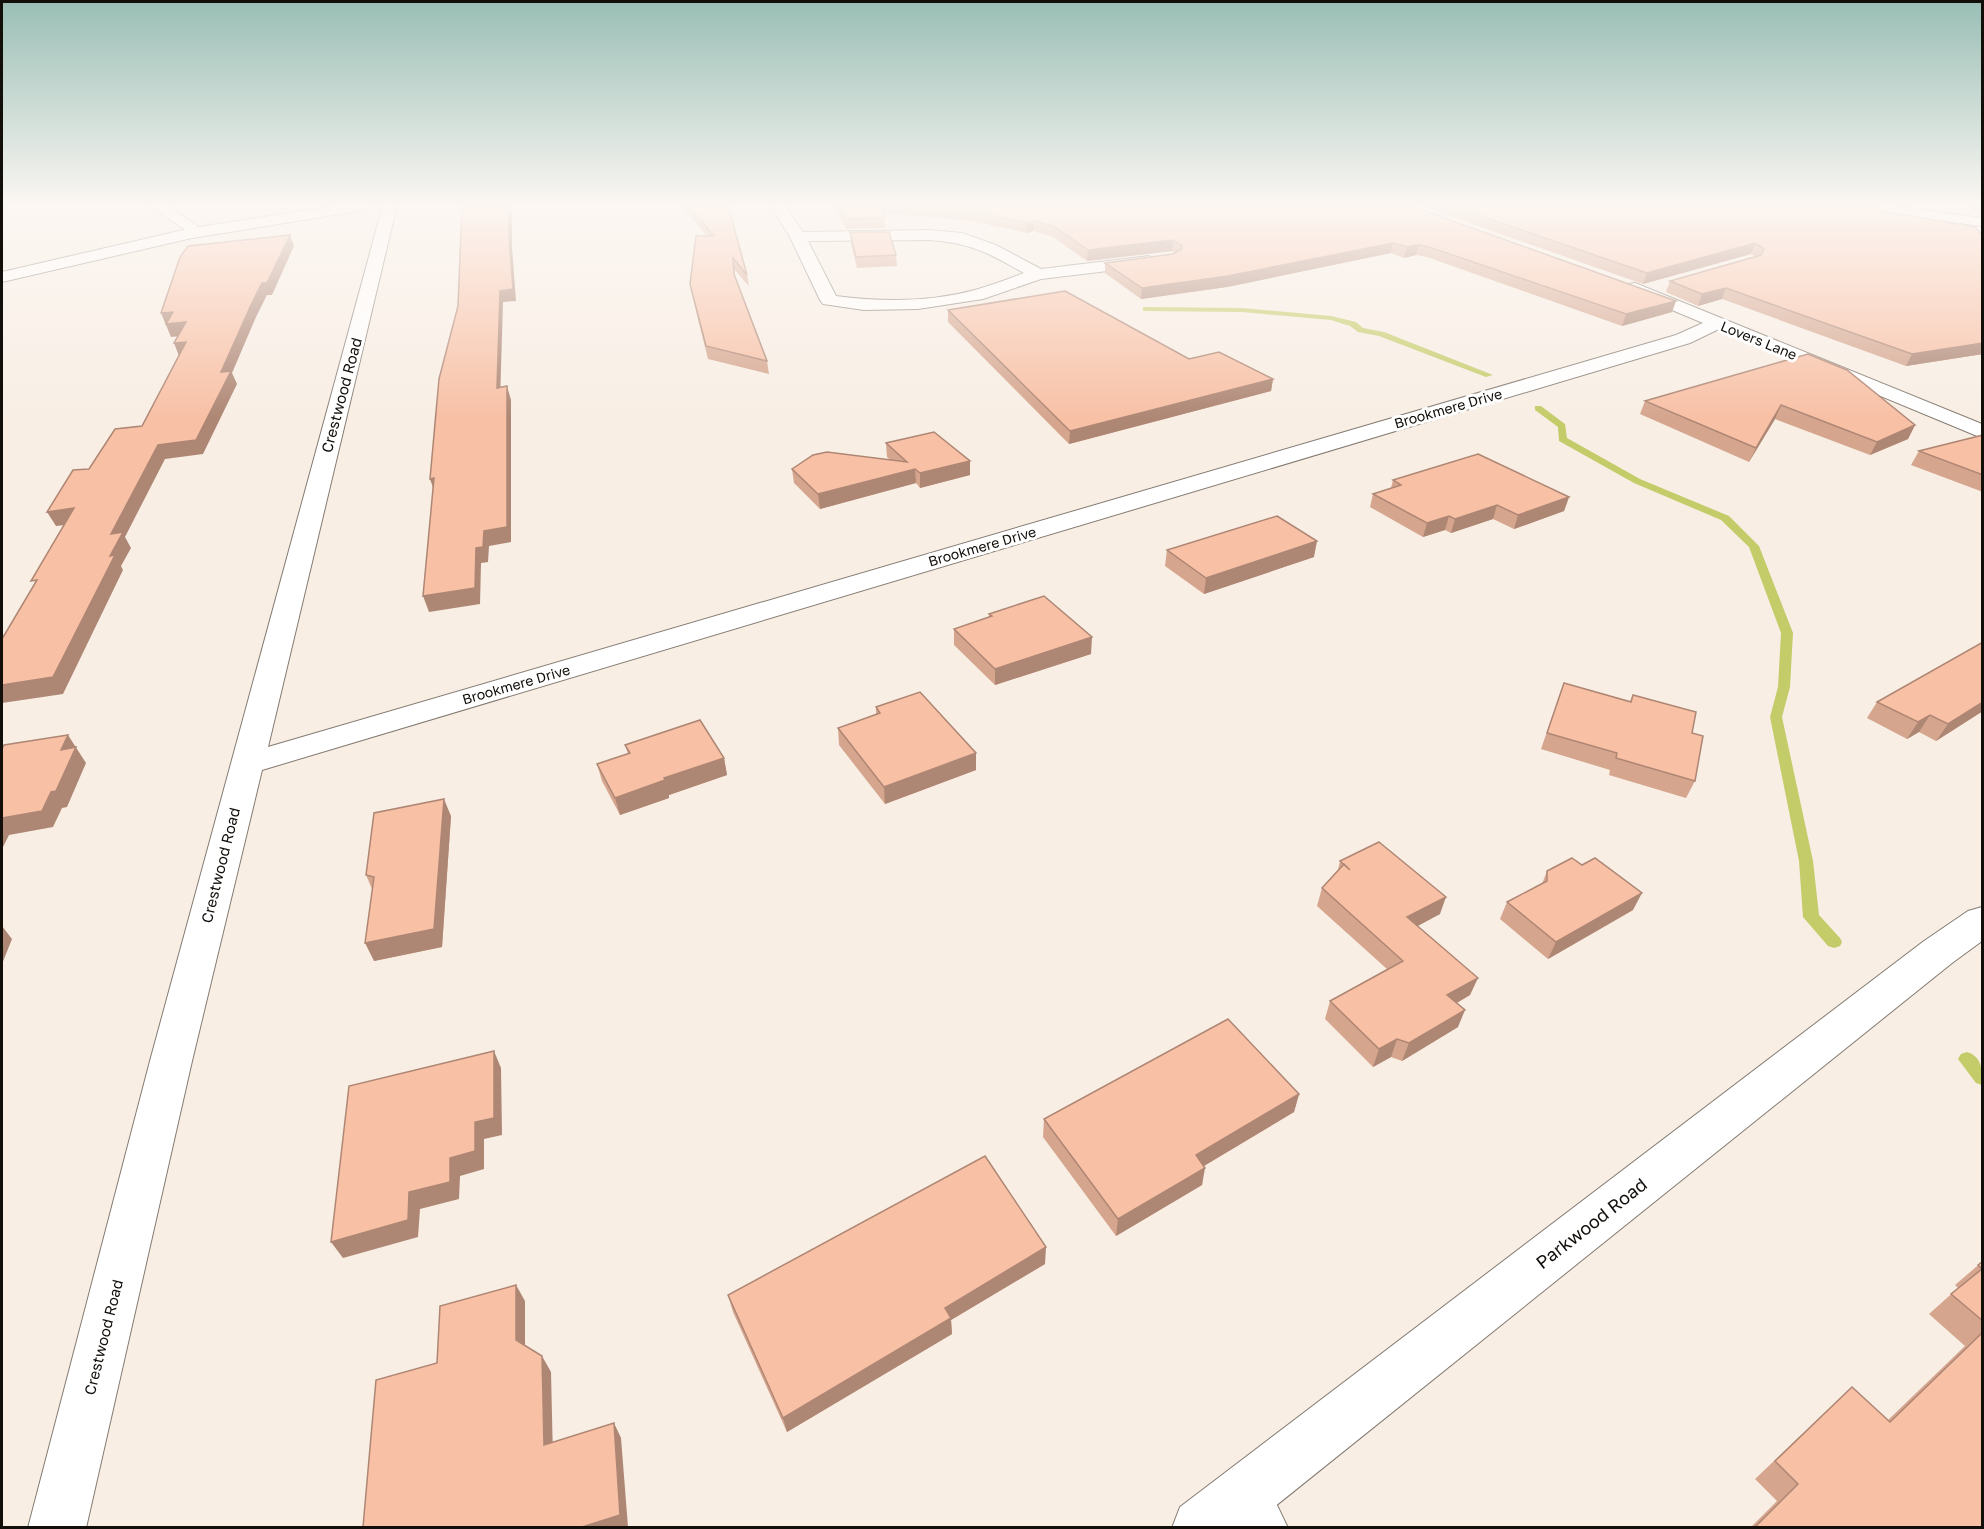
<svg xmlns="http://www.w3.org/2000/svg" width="1984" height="1529" font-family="'Golos Text',sans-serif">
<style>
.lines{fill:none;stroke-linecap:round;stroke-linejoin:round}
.stream{fill:#c4cc69;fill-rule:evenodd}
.lane-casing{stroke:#847b72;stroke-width:2}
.street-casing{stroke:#847b72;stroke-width:2}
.secondary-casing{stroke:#847b72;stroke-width:2}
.lane{fill:#fff;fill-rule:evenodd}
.street{fill:#fff;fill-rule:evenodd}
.secondary{fill:#fff;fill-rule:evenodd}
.wall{fill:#d5a58e}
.shaded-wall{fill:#ae8674}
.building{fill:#f8c0a5;stroke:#ae8674;stroke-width:1.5}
.labels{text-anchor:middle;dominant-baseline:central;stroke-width:6;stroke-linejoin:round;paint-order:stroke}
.far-street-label{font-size:14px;fill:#120f0b;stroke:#fff}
.street-label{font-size:15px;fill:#120f0b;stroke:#fff}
.near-street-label{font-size:18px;fill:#120f0b;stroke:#fff}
</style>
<rect width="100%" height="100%" fill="#f8eee4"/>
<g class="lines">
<!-- stream -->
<g class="stream">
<polygon points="1143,307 1242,308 1331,316 1356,322 1363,328 1384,332 1493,375 1486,377 1379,336 1358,332 1350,326 1331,320 1242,312 1146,311 1143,311"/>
<polygon points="1535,406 1541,406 1565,424 1567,438 1640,479 1729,516 1759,546 1793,633 1790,687 1782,717 1813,861 1819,915 1840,938 1842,942 1840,946 1834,948 1828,946 1803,917 1799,861 1770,717 1778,687 1781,633 1749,547 1721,520 1634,483 1559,441 1558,427 1535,410"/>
<path d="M1967 1052C1983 1057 1982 1071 1982 1085L1976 1083 1958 1059 1961 1054Z"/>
</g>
<!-- lane casing -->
<g class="lane-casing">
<polygon id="lane" points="1248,1470 1263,1476 1288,1528 1244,1528 1227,1491 1233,1476"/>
</g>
<!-- street casing -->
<g class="street-casing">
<g id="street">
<polygon points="148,205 165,205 197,225 200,233 192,238 187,236 184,229"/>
<polygon points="383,205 397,205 268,747 1676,335 1703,323 1629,292 1627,288 1629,284 1635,283 1982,424 1982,438 1719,329 1690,343 262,770 192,1061 86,1528 28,1528 150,1061"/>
<path d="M770 205H784L803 232 929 230 962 233 996 245 1041 269 1149 256 1157 261 1149 266 1041 279 983 299 918 309 864 310 823 304 820 300 790 237ZM929 240C972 243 988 253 1024 273 1008 279 992 285 975 290 931 302 881 302 836 296L808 241Z"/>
<polygon points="1845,205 1884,205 1982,218 1982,226 1852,209"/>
<polygon points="1982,907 1982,941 1952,963 1248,1528 1172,1528 1180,1507 1924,941 1968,911"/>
</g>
</g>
<!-- secondary casing -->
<g class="secondary-casing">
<polygon id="secondary" points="344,205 378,205 371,209 192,238 2,282 2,272 192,228"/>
</g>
<!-- lane -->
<use href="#lane" class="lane"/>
<!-- street -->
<use href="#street" class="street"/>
<!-- secondary -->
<use href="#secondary" class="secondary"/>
</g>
<!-- wall -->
<g class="wall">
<polygon points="681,205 728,205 747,275 749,286 734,269 735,276 767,361 769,374 708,359 692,295 690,284 707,236"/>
<polygon points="832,205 1408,205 1672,312 1622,326 1427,257 1416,255 1404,258 1391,253 1227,287 1141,299 1105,273 1105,263 1173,254 1176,253 1172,251 1087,261 1053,237 1033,231 1027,233 972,221 883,213 885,218 885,228 846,229"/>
<polygon points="1418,205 1877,205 1876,210 1983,236 1983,354 1906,366 1722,299 1698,306 1666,292 1670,281 1756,257 1751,254 1643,284"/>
<polygon points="1972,205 1983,205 1983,216 1978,215 1972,206"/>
<polygon points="850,232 896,255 897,266 857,268 851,243"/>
<polygon points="948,310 1189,359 1273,379 1271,391 1069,444 948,322"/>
<polygon points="1808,354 1915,425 1908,439 1870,455 1775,419 1749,462 1640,414 1645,401"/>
<polygon points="1983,435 1983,492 1911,465 1919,451"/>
<polygon points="886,443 970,461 970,475 920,488 916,483 820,509 794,483 792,469 889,459 887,457"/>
<polygon points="1393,480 1569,497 1564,511 1514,529 1493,519 1451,533 1445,530 1423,537 1370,507 1373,494 1391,488"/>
<polygon points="1167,550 1314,557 1204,594 1165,566"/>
<polygon points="989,614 1091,654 995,685 954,645 954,629 989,617"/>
<polygon points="1983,642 1983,711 1936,741 1919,732 1907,739 1867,718 1877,702"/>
<polygon points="1564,683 1630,701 1633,695 1692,733 1695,781 1686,798 1609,775 1610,770 1541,749"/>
<polygon points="876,707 976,770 885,804 839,745 838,728 876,715"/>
<polygon points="625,745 724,758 727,775 669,795 669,798 620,815 602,781 597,764 628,754"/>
<polygon points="451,816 442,947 374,961 372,889 366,875"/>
<polygon points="1340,861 1440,914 1417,926 1470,995 1457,1003 1458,1027 1402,1061 1391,1057 1373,1067 1325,1019 1330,1001 1387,969 1317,906 1322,888 1338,870"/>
<polygon points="1547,871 1633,910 1548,959 1500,919 1507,902 1542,884"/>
<polygon points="1299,1094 1294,1112 1204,1166 1202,1185 1116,1236 1043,1137 1044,1119"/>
<polygon points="1983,1261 1983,1527 1751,1527 1777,1501 1755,1479 1852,1387 1888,1420 1965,1346 1929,1314 1958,1288 1955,1285"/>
<polygon points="1045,1264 951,1320 952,1334 787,1432 733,1312 728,1295"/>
</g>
<!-- shaded-wall -->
<g class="shaded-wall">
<polygon points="509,205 512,205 512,247 516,301 503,302 500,401 497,388 500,291 509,237"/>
<polygon points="1034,221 1033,231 1027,233 1028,223"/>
<polygon points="290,235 294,246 272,295 267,295 256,317 232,373 237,384 203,454 165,459 125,537 131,548 121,566 123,570 63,694 2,703 2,685 110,556 111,534 158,445 221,372 251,305 262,283"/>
<polygon points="1173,240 1172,251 1087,261 1088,250"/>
<polygon points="1393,243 1391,253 1227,287 1141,299 1142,288"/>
<polygon points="1755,243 1751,254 1643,284 1647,273"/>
<polygon points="1418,245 1416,255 1404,258 1407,247"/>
<polygon points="1726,288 1722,299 1698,306 1702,294"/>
<polygon points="1676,301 1672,312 1622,326 1626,314"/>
<polygon points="173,312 186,322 191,335 171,337 161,313"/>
<polygon points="186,342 179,356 174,343"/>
<polygon points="1983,343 1983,354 1906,366 1912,354"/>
<polygon points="1273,379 1271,391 1069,444 1070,431"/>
<polygon points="507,386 511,400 511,542 489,546 488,562 481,563 480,604 429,612 423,596 476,548 484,531"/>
<polygon points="1781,405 1775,419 1749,462 1756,448"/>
<polygon points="1915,425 1908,439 1870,455 1877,442"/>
<polygon points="970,461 970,475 920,488 920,473"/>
<polygon points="915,469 916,483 820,509 818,494"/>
<polygon points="434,478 435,493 430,479"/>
<polygon points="1569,497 1564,511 1514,529 1518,515"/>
<polygon points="1497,505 1493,519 1451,533 1455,519"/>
<polygon points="74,508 83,523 56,526 47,512"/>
<polygon points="1449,516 1445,530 1423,537 1427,523"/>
<polygon points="1317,541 1314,557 1204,594 1206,578"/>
<polygon points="1092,637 1091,654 995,685 995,669"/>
<polygon points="1983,702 1983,711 1936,741 1948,724"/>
<polygon points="1930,715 1919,732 1907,739 1918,722"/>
<polygon points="68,735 86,763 67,807 62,808 53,827 9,835 2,849 2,818 61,750"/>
<polygon points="976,753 976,770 885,804 884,787"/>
<polygon points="724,758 727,775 669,795 669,798 620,815 615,798 664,778"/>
<polygon points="444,799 451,816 442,947 374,961 365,943"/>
<polygon points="1642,893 1633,910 1548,959 1556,942"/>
<polygon points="1446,897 1440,914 1401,935 1407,917"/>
<polygon points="2,926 12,939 2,964"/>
<polygon points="1478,978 1470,995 1441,1012 1447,995"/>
<polygon points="1465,1010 1458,1027 1402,1061 1409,1043"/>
<polygon points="1397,1039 1391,1057 1373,1067 1379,1049"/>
<polygon points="494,1051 501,1068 502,1135 484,1139 484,1169 460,1176 459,1199 420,1209 418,1237 343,1258 331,1242 409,1192 450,1158"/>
<polygon points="1299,1094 1294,1112 1192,1173 1196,1155"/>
<polygon points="1205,1168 1202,1185 1116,1236 1118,1219"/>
<polygon points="1046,1247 1045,1264 951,1320 952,1334 787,1432 783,1418 945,1308"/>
<polygon points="516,1285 525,1301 525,1356 516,1340"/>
<polygon points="542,1356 551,1372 553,1459 544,1445"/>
<polygon points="614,1423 621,1438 628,1527 582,1527"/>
</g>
<!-- building -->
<g class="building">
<polygon points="462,205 509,205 509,237 513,289 500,291 497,388 507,386 507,527 484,531 483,547 476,548 475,588 423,596 434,478 430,479 439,379 458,306"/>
<polygon points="688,205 728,205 747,275 733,258 734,274 767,361 706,346 690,284 696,236 714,236"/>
<polygon points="837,205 880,205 885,218 846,219"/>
<polygon points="899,205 1408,205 1676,301 1626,314 1429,247 1418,245 1407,247 1393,243 1228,276 1142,288 1105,263 1173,254 1182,249 1182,246 1173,240 1088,250 1053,226 1034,221 1028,223 972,211"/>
<polygon points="1449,205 1877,205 1876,210 1975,227 1983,236 1983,343 1912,354 1726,288 1702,294 1670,281 1761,255 1764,249 1755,243 1647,273"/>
<polygon points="850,232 889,232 896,255 856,257"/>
<polygon points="290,235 267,283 262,283 251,305 221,372 231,371 196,440 158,445 111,534 123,532 110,556 115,555 53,677 2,685 2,639 37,580 31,581 74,508 47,512 73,470 89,469 115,429 142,426 186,342 174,343 186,322 166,324 173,312 161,313 180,257 188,246"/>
<polygon points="1065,291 1189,359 1219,352 1273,379 1070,431 948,310"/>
<polygon points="1808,354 1847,370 1915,425 1877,442 1781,405 1756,448 1645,401"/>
<polygon points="934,432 970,461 920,473 915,469 818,494 792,469 813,455 827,452 907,462 886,443"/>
<polygon points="1983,435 1983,475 1919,451"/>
<polygon points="1478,454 1569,497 1518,515 1497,505 1455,519 1449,516 1427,523 1373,494 1401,485 1393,480"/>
<polygon points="1277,516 1317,541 1206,578 1167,550"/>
<polygon points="1044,596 1092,637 995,669 954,629 992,616 989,614"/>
<polygon points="1983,642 1983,702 1948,724 1930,715 1918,722 1877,702"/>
<polygon points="1564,683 1631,702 1633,695 1696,712 1692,733 1703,736 1695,781 1616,758 1617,753 1547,733"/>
<polygon points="920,692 976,753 884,787 838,728 880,713 876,707"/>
<polygon points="700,720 724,758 664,778 665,780 615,798 597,764 630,753 625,745"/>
<polygon points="68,735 61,750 76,747 56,791 51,792 42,811 2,818 2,749 4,745"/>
<polygon points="444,799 434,929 365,943 374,877 366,875 374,813"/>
<polygon points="1379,842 1446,897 1407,917 1478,978 1447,995 1465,1010 1409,1043 1397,1039 1379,1049 1330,1001 1403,961 1322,888 1344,864 1350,870 1340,861"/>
<polygon points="1572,858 1582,865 1595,858 1642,893 1556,942 1507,902 1547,881 1547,871"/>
<polygon points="1228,1019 1299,1094 1196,1155 1205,1168 1118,1219 1044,1119"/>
<polygon points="494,1051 494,1118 475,1122 475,1151 450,1158 450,1182 409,1192 408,1220 331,1242 349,1086"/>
<polygon points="985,1156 1046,1247 945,1308 951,1318 783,1418 728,1295"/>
<polygon points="1983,1261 1983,1321 1951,1294 1982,1269 1978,1265"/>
<polygon points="516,1285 516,1340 542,1356 544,1445 614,1423 620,1515 582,1527 363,1527 376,1380 437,1363 440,1306"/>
<polygon points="1983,1332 1983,1527 1757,1527 1756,1526 1798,1484 1775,1461 1852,1387 1890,1422"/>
</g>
<!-- sky -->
<linearGradient id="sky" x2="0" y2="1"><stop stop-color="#99beb5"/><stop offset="0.49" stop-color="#fcf7f3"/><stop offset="1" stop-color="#fcf7f3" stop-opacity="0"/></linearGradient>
<rect width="1984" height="419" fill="url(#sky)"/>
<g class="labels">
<!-- far-street labels -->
<g class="far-street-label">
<text transform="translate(1759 340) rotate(22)">Lovers Lane</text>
<text transform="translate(1448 408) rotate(-16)">Brookmere Drive</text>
<text transform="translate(982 546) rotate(-16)">Brookmere Drive</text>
<text transform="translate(516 684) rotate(-16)">Brookmere Drive</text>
</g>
<!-- street labels -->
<g class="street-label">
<text transform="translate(341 395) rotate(-75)">Crestwood Road</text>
<text transform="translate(220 865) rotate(-76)">Crestwood Road</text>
<text transform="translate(103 1337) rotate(-76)">Crestwood Road</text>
</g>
<!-- near-street labels -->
<g class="near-street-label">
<text transform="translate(1591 1223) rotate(-38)">Parkwood Road</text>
</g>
</g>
<!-- border -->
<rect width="1984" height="1529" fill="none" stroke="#120f0b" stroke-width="6"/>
</svg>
